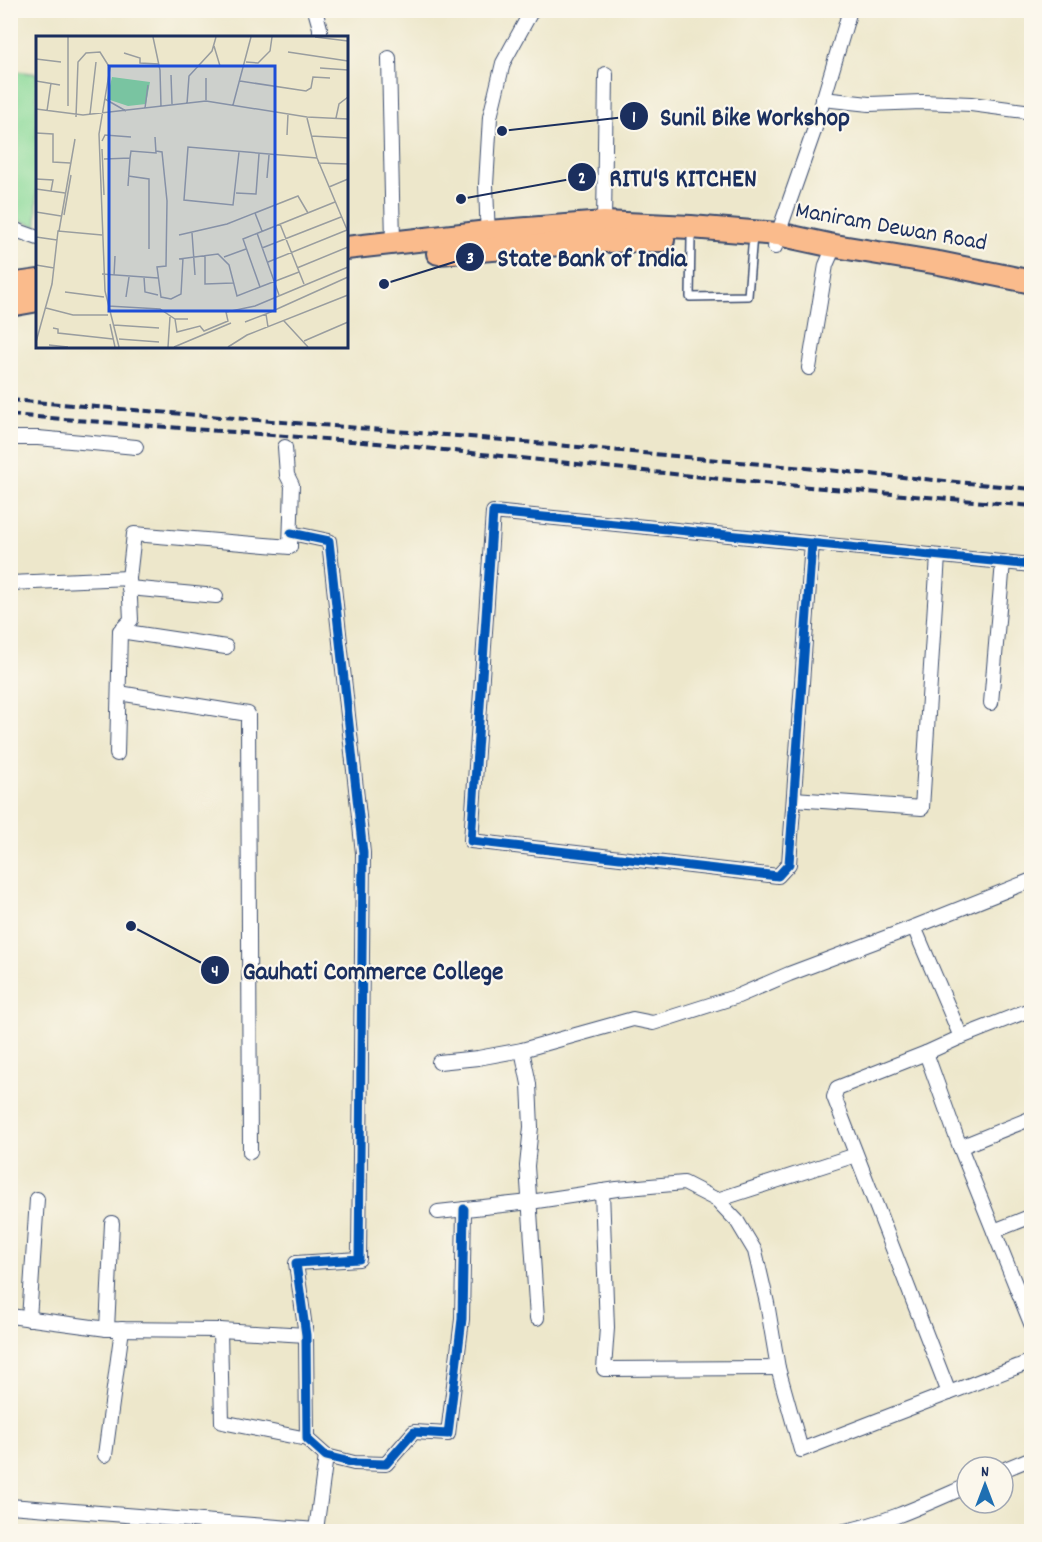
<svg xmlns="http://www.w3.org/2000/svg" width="1042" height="1542" font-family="Dekko,sans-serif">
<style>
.green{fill:#8ad998;stroke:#52847b;stroke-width:1.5}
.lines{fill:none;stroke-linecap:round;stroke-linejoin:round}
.service-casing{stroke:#3a4b6e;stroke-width:10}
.minor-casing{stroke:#3a4b6e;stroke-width:16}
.primary-casing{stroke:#3a4b6e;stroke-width:26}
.service{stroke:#fff;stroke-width:7}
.minor{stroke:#fff;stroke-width:14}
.primary{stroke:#fabb8c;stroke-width:22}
.rail{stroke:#1b2f5e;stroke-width:4;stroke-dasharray:9 4.5;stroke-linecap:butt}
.cycleway-casing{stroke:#fbf7ec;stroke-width:13}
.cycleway{stroke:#0057b8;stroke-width:9}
.labels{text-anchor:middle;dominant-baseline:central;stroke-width:4.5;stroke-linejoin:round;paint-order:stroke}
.street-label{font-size:24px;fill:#1b2f5e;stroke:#fbf7ec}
.inset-road{fill:none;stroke:#999d9f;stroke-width:1.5}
.view{fill:#1d4ed8;fill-opacity:0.15;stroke:#1d4ed8;stroke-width:3}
.inset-edge{fill:none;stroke:#1b2f5e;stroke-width:3}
.leader{fill:none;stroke:#1b2f5e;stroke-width:2}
.callout-dot{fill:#1b2f5e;stroke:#fbf7ec;stroke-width:2}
.mark-label{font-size:18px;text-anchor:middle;font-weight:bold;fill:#fff}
.callout-label{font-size:26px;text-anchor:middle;font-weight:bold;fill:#1b2f5e;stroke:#fbf7ec;stroke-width:4.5;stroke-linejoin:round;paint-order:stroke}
</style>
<rect width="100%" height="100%" fill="#fbf7ec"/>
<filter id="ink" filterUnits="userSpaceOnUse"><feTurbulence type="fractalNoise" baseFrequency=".0167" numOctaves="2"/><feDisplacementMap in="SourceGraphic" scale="12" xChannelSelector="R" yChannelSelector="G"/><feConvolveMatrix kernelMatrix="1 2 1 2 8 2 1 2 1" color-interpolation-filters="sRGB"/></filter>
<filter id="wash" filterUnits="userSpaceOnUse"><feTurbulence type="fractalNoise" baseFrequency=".008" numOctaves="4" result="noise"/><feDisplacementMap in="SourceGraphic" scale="24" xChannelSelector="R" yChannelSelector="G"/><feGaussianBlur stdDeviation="1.35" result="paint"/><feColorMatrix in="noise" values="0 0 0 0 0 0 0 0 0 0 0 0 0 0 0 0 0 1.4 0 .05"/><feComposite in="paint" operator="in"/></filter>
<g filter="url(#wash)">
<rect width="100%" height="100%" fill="#ede7cb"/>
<!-- green -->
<polygon class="green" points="15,71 37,74 37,226 11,218 10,92"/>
</g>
<g filter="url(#ink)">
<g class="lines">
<!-- service casing -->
<g class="service-casing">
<polyline id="service" points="691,239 690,297 748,296 753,235"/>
</g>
<!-- minor casing -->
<g class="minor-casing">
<g id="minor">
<polyline points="315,10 320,28 320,38"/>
<polyline points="389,58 393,242"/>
<polyline points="823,99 869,104 922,102 971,104 1032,112"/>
<polyline points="604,223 606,74"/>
<polyline points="10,228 38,238"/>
<polyline points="488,239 486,185 490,117 503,63 532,10"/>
<polyline points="775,247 778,234 814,131 850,10"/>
<polyline points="809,368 826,265 830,256"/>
<polyline points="10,438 38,438 136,447"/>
<polyline points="291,533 329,541 363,853 359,1259 296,1263 306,1335 307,1439 326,1456 354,1463 386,1464 414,1432 448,1434 462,1319 464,1209"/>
<polyline points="812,543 789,864 778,876 471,841 493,512 1032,565"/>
<polyline points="129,578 134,534 290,547 292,485 287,475 285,447"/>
<polyline points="10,583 129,578 131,620 120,631 117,754"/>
<polyline points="129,588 216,596"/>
<polyline points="120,631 226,647"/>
<polyline points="119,693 248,714 250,1152"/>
<polyline points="991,703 1003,562"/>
<polyline points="794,799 922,808 938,556"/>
<polyline points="914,927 961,1037"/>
<polyline points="1032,1009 961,1037 926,1053 837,1088 834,1097 949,1393 1032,1361"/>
<polyline points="522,1050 529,1084 531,1127 527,1166 537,1318"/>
<polyline points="926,1053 960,1147 1032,1326"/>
<polyline points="439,1062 478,1058 522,1050 633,1019 653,1023 738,996 789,974 914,927 1032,880"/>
<polyline points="960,1147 1032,1118"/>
<polyline points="602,1191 607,1328 604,1369 778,1368"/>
<polyline points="717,1200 856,1155"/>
<polyline points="438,1212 530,1202 617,1189 684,1183 717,1200 737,1221 755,1251 767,1303 778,1368 801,1450 949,1393"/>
<polyline points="994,1231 1032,1216"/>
<polyline points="10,1316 107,1329 220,1330 306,1335"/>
<polyline points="29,1319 37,1199"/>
<polyline points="107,1329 112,1223"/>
<polyline points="220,1330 222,1422 307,1439"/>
<polyline points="105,1455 122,1329"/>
<polyline points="1003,1470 1032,1458"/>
<polyline points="10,1506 316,1530 318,1532"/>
<polyline points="316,1530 326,1456"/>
<path d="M840 1532C884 1524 926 1504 967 1486"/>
</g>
</g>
<!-- primary casing -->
<g class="primary-casing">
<g id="primary">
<polyline points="346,248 488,232 604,223 691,227 778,234 829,245 939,263 1032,282"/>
<polyline points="438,253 602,241 663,240"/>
<polyline points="10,285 38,281"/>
<polyline points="10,305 38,300"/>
</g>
</g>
<!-- service -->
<use href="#service" class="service"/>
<!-- minor -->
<use href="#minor" class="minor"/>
<!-- primary -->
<use href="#primary" class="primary"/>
<!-- rail -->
<g class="rail">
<polyline points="10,400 470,437 1032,489"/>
<polyline points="10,415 377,443 740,481 1032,506"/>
</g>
<!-- cycleway casing -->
<g class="cycleway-casing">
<g id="cycleway">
<polyline points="291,533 329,541 363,853 359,1259 296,1263 306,1335 307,1439 326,1456 354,1463 386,1464 414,1432 448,1434 462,1319 464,1209"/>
<polyline points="812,543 789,864 778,876 471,841 493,512 1032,565"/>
</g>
</g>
<!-- cycleway -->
<use href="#cycleway" class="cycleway"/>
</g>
</g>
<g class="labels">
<!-- street labels -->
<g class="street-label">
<text transform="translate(891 228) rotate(10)">Maniram Dewan Road</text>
</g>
</g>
<!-- overview -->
<g transform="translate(36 36)">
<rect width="312" height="312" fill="#ede7cb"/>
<path d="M76 41 114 46 110 68 92 70 71 63Z" fill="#8ad998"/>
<path class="inset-road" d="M117 1 124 34 125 71M279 1 312 5M178 10 184 30M252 16 312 25M88 17 104 22V27L123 28M0 23 25 26M210 26 222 27 234 15 236 1M284 32 312 34M135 39 136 68M0 45 24 49M204 45 270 55 275 52 277 41 294 42M69 63 90 75M170 64V42M151 68 153 40 176 15 180 1M197 69 215 1M32 70V1M109 72 112 49M0 73 47 79 170 65 271 81 312 83M11 75 15 47M54 78 60 26M40 81 42 26 50 17 64 16 74 32 63 98 69 255 83 311M271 82 281 122 312 196M300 82 303 68 312 61M0 97 17 98V126L34 127M251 99 252 78M275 100 312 102M66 105 69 99 95 101M66 113 68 159M120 115 126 116 131 165 130 230 121 231 125 261 135 263 145 258 147 222M203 116 197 169 148 164 152 111 281 122M94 122 95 115 120 117 119 101M68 123 94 122 92 150M282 127 312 128M92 140 113 143V213M231 142 233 119M0 143 17 144 15 155M293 151 312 143M0 153 29 157M200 157 220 158 223 118M0 176 25 180M219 177 226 195M28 179 35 139M244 188 268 248M23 195 39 103M156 197 159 239M221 197 243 259M143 199 191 188 262 160 272 177M0 201 21 204M226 212 305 181M169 219V248L197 247M188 221 210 213M143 223 182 218 193 229 201 260 224 251M232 226 311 194M0 229 18 232M261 232 312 211M263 236 224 251 207 203 299 166M66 238 122 242M78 240 79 220M108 241 109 256 122 259M29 256 68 261M90 261 93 241M72 270 124 273 139 283H152M10 272 37 279H72M139 283 141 296 164 290 168 295 192 285 190 276 219 270 312 231M248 285 272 311M209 286 230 278M74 288 79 311M78 289 123 292M232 291 230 278 312 241M17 292 22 293V297L77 303M83 303 123 306M268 305 312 286M0 306 16 248 22 195 66 199M13 309 32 311M132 311 134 281M138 311 195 287M192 311 211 299 312 259"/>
<path class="view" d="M73 30H239V275H73Z"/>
<rect width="312" height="312" class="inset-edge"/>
</g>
<!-- callouts -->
<path class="leader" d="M502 131L634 116M461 199L582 177M384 284L470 257M131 926L215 970"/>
<g class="callout-dot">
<circle cx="502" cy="131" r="6"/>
<circle cx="461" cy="199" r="6"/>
<circle cx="384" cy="284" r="6"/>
<circle cx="131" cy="926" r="6"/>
<circle cx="634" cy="116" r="15"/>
<circle cx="582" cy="177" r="15"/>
<circle cx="470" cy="257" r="15"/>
<circle cx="215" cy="970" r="15"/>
</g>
<g class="mark-label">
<text x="634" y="122">1</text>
<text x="582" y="183">2</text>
<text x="470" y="263">3</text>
<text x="215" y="976">4</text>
</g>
<g class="callout-label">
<text x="755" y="125">Sunil Bike Workshop</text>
<text x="683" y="186">RITU'S KITCHEN</text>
<text x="592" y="266">State Bank of India</text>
<text x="373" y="979">Gauhati Commerce College</text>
</g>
<!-- margin -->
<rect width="1042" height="1542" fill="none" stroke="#fbf7ec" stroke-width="36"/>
<!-- north arrow -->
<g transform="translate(985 1485)"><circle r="28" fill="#fbf7ec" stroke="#a1a7b3" stroke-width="1.5"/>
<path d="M0-4.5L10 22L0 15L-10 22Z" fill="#1f6fb2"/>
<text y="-9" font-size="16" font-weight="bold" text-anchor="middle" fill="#1b2f5e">N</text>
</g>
</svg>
